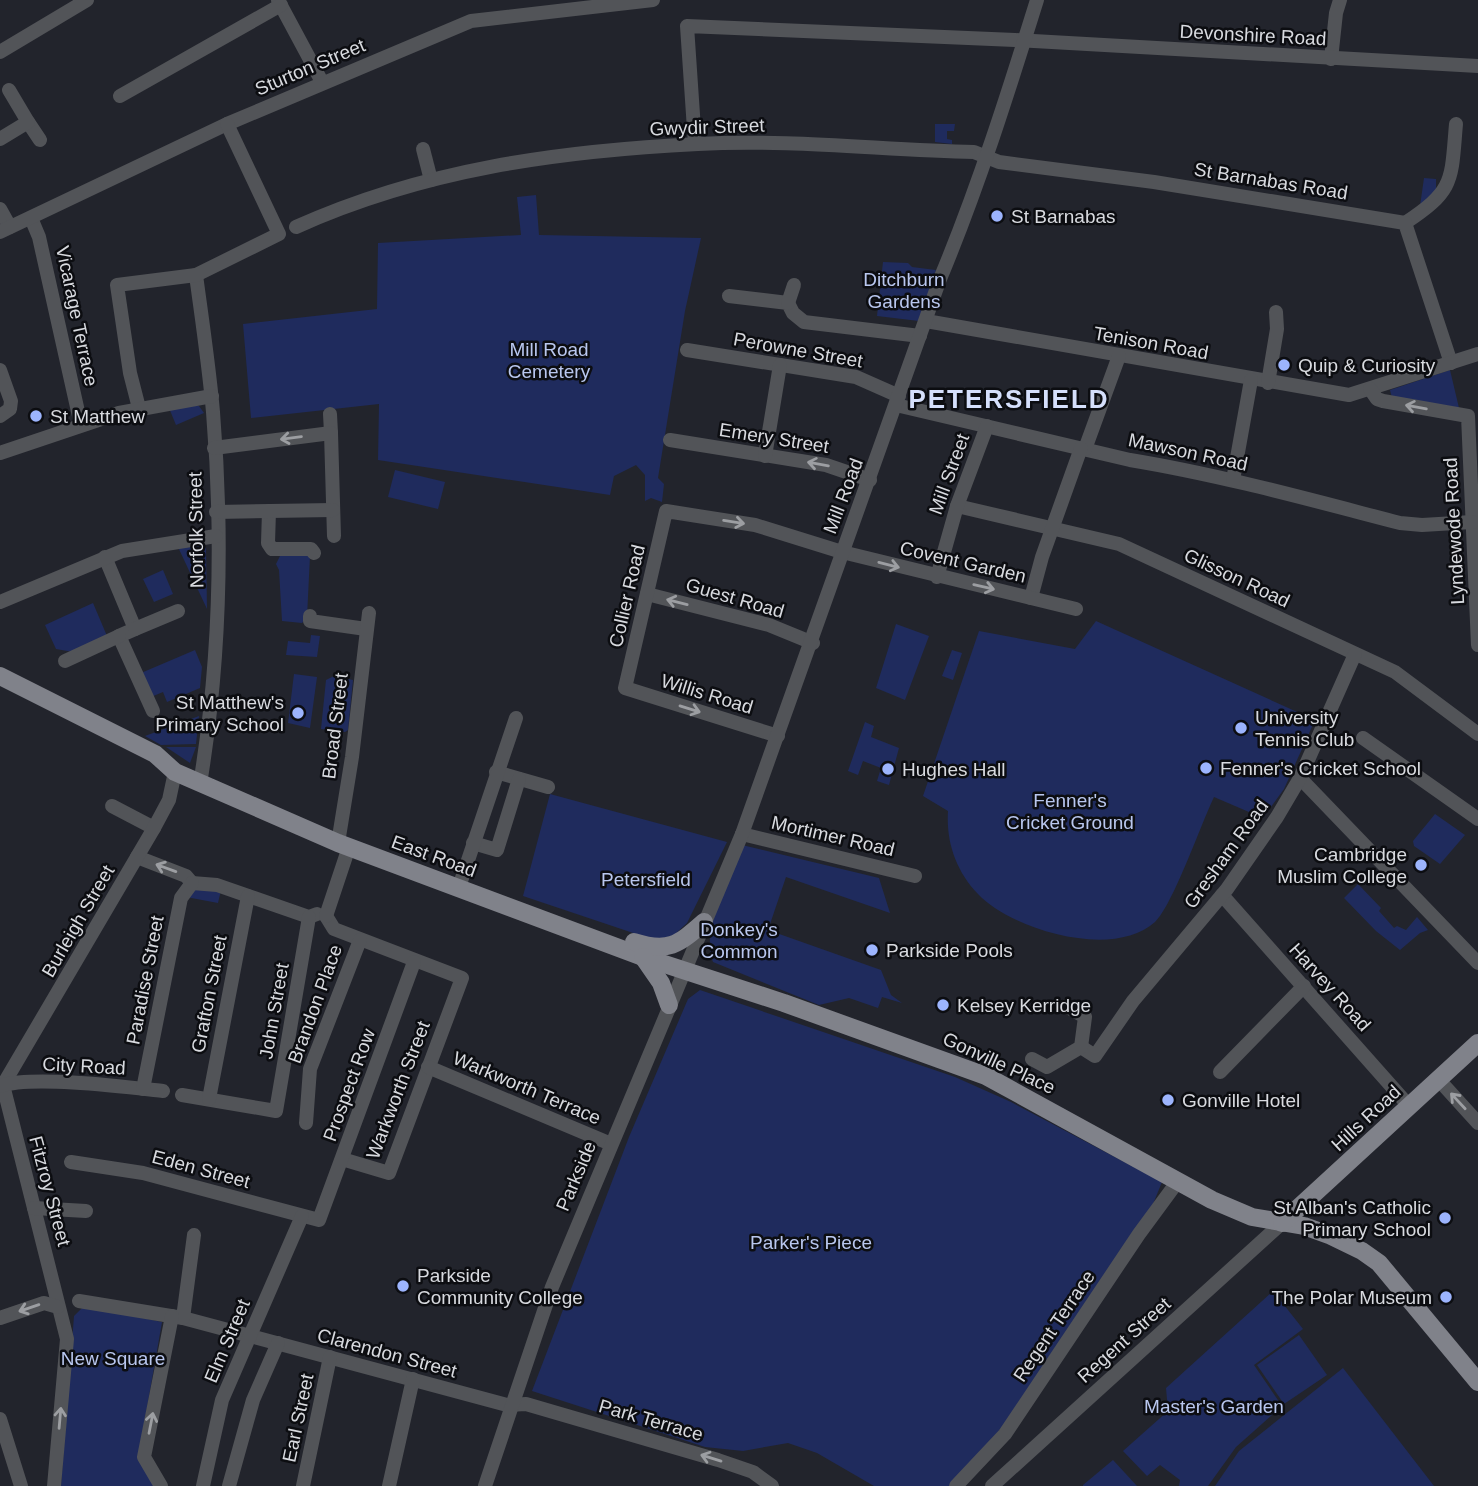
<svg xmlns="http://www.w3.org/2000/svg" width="1478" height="1486" font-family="Arial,sans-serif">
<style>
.green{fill:#1f2b5d}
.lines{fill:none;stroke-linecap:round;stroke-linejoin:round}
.minor{stroke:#525458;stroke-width:14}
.major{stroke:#80828a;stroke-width:18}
.oneway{stroke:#9c9ea2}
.poi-dot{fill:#9cb4fd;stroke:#0c0d11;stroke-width:2.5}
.labels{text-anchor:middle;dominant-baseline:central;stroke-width:5;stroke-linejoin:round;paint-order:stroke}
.street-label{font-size:19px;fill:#d8dadf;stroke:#0c0d11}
.poi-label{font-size:19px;fill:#d8dadf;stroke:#0c0d11;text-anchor:start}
.park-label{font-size:19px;fill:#b9c7ef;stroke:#0c0d11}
.district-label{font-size:26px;font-weight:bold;letter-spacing:2px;fill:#d5dffb;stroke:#0c0d11}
</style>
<rect width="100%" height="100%" fill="#22242c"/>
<!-- green -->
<g class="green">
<polygon points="935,124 955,124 954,131 947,131 947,139 952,140 952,144 935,142"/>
<polygon points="1424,178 1436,179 1436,190 1420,206"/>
<polygon points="536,195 539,235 701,238 685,311 658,478 664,484 662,502 651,498 645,501 645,475 636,465 614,476 610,495 378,460 379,404 251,418 243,324 377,309 378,243 521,235 517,197"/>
<polygon points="883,262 908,263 912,267 936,270 919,321 877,316"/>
<polygon points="1450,370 1459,408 1392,398 1390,390"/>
<polygon points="192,404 199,406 204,413 176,425 169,408"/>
<polygon points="395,470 445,482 438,509 388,497"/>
<polygon points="203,546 206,548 207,609 178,547"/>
<polygon points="282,552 310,556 307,617 302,623 282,621 279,570 276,564"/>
<polygon points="163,570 173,594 154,602 143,579"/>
<polygon points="93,603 107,636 73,652 56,649 45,625"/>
<path d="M1096 621 1315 720 1284 789 1263 818 1214 797C1201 824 1173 905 1155 922 1113 960 1012 930 978 894 956 871 946 842 948 811L923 796 979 631 1075 649Z"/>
<polygon points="896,624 929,636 905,700 876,688"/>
<polygon points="311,635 320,636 317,657 286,655 288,641 310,643"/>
<polygon points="195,650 202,667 200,688 167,702 163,692 151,697 141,673"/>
<polygon points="952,650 962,653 953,680 942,676"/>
<polygon points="294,674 317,677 310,728 288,723"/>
<polygon points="334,676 353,680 348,730 345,732 321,729 326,680"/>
<polygon points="199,716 196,744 161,745 145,736"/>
<polygon points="865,722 874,726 871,737 899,748 889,785 877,781 881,768 863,761 858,775 848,771"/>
<polygon points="166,747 196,747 190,763"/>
<polygon points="550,794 727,842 687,923 673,936 654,940 523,896"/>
<polygon points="1435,814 1465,835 1440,864 1414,846 1413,841"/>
<path d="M742 845 879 878 890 913 786 877 768 930 881 970 891 995 902 1003 882 997 878 1008 849 998 819 1005 713 962C700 931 730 877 742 845Z"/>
<polygon points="1358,884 1381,908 1379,911 1394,928 1397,926 1406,930 1417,917 1428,930 1420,933 1400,950 1376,931 1344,898"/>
<polygon points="193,887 221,890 218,903 186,897"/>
<polygon points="700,990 955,1077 1011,1102 1162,1182 1153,1204 1012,1416 950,1486 874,1486 817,1453 788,1443 743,1451 705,1447 532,1391 629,1137 688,999"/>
<polygon points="1273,1291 1303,1329 1254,1365 1282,1406 1236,1447 1208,1486 1179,1486 1180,1480 1160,1465 1147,1476 1123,1451 1168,1411 1166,1388"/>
<polygon points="84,1306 162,1322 138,1459 156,1486 61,1486 74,1316"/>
<polygon points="1299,1335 1327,1375 1284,1404 1257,1365"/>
<polygon points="1343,1368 1434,1486 1215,1486 1239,1451"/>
<polygon points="1113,1460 1137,1486 1083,1486 1083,1485"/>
</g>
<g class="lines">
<!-- minor -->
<g class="minor">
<polyline points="278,0 322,82"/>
<polyline points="0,52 87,0"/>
<polyline points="1331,59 1336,13 1340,0"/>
<polyline points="120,96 281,5"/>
<polyline points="28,122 40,140"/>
<polyline points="0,139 28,122 9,90"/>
<polyline points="695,144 687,26 1015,40 1478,66"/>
<polyline points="423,149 431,180"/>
<polyline points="0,209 10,227"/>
<polyline points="31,218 39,237 81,425"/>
<path d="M1405 223C1455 190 1451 181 1456 124"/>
<path d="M296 227C425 169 559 151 698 144 790 139 882 150 974 152L999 162 1154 182 1405 223 1451 363"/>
<polyline points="0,232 227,124 471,21 653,0"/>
<path d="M196 275C202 320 209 366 213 412 223 534 220 663 200 784"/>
<polyline points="729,296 788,303 793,313 804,322 920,336"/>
<polyline points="788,303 794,285"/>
<polyline points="926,321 1349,395 1478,354"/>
<polyline points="687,350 856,377 899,396"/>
<polyline points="0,370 11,401 10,409 0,416"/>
<polyline points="1268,383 1277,329 1276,312"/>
<polyline points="1370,389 1377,399 1383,401 1468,416 1478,645"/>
<path d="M896 405 1130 460C1221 475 1311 500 1400 523L1422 525 1472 522"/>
<polyline points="139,408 130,373 117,285 196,275 279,234 227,124"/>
<polyline points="330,414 331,433"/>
<polyline points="670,440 826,465 870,480"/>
<polyline points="214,448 331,433 334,536"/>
<polyline points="1085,449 1119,356"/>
<polyline points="0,453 119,413 212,396"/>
<polyline points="765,456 780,365"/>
<polyline points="1233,480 1251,380"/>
<polyline points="957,506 1119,544 1395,672 1478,734"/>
<polyline points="269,511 268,543 272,549 311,549 314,553"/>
<polyline points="216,512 333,510"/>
<polyline points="105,557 135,629 119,636 153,711"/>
<polyline points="937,577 957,506 987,426"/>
<polyline points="647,594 769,625 813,643"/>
<polyline points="1031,598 1042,557 1081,448"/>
<polyline points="0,602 122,551 216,536"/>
<polyline points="310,616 310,621 366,629"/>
<polyline points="135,629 178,611"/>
<polyline points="65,661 119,636"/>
<polyline points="778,736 625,688 666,511 755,525 842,552 1076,609"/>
<polyline points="1363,738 1478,819"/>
<polyline points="496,772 548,787"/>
<polyline points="1300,778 1478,963"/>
<polyline points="112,806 154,828"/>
<polyline points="742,834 915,876"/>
<polyline points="338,843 352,757 369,613"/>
<polyline points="473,843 497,850 519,779"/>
<polyline points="137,857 186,876 192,883"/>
<polyline points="192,883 217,885 309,917 317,914"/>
<polyline points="459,887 516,718"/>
<polyline points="1222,895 1409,1106"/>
<polyline points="326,916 334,929 462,978 389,1173 342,1159"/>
<polyline points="326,916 349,847"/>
<polyline points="1081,1047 1095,1056 1133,1001 1227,889 1277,817 1300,778 1355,654"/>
<polyline points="1032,1059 1047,1067 1081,1047 1085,1017 1066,1006"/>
<polyline points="428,1067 611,1144"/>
<polyline points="1220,1072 1304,986"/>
<polyline points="1439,1080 1478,1123"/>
<polyline points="3,1085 67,1339 54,1486"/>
<polyline points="3,1085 154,828 169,800 175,772"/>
<path d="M0 1086C32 1075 127 1087 163 1091"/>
<polyline points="143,1089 181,898 192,883"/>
<polyline points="182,1095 276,1111 309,917"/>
<polyline points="209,1099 248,896"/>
<polyline points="306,1123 310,1069 360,940"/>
<polyline points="71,1162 143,1173 319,1220 414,962"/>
<polyline points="34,1208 86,1211"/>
<polyline points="79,1301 183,1318 507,1405 526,1404 718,1460 753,1472 772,1486"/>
<polyline points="0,1318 44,1303 58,1307"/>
<polyline points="183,1318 194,1235"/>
<polyline points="0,1419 21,1486"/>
<polyline points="161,1486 144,1457 172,1316"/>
<polyline points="203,1486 222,1400 302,1216"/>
<polyline points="229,1486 253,1400 278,1343"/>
<polyline points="303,1486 330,1357"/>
<polyline points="389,1486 413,1379"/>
<path d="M485 1486 552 1287 742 834 940 279C978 188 1008 93 1037 0"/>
<polyline points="956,1486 1005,1434 1139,1234 1178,1181"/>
<polyline points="992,1486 1282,1223"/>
</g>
<!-- major -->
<g class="major">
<polyline points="0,676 155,754 175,772 338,843 643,957 784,1003 986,1076 1212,1200 1252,1217 1304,1226 1329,1235 1362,1251 1379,1263 1478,1382"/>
<path d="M634 942C668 953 678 945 704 922"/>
<polyline points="643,957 661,983 669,1005"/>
<polyline points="1282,1223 1478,1043"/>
</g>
</g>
<!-- one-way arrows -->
<defs><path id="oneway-shaft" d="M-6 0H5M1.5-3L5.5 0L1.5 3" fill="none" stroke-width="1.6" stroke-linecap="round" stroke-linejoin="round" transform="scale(1.75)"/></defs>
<g class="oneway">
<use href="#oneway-shaft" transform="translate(1416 407) rotate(-170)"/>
<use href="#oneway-shaft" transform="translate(291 438) rotate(173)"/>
<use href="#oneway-shaft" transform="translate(818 464) rotate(-170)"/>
<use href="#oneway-shaft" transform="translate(734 522) rotate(9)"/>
<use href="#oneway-shaft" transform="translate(889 565) rotate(14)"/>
<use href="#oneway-shaft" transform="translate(984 587) rotate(13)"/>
<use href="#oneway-shaft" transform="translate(677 602) rotate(-166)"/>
<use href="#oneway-shaft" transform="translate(690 709) rotate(17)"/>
<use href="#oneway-shaft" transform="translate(166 868) rotate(-160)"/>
<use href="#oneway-shaft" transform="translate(1458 1101) rotate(-133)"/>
<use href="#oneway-shaft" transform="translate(29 1308) rotate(161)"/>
<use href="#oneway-shaft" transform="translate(60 1418) rotate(-85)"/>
<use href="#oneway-shaft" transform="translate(151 1423) rotate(-79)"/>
<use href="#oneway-shaft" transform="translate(711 1458) rotate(-163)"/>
</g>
<!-- markers -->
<g class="poi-dot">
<circle cx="997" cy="216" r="7"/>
<circle cx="1284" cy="365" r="7"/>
<circle cx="36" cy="416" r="7"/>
<circle cx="298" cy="713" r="7"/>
<circle cx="1241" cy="728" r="7"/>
<circle cx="1206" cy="768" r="7"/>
<circle cx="888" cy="769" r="7"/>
<circle cx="1421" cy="865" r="7"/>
<circle cx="872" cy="950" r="7"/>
<circle cx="943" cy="1005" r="7"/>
<circle cx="1168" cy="1100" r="7"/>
<circle cx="1445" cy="1218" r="7"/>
<circle cx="403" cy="1286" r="7"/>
<circle cx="1446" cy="1297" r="7"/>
</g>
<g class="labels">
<!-- street labels -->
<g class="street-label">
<text transform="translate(1253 35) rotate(3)">Devonshire Road</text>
<text transform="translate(310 67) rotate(-23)">Sturton Street</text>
<text transform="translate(707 127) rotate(-2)">Gwydir Street</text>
<text transform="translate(1271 181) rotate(9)">St Barnabas Road</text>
<text transform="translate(77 316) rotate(78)">Vicarage Terrace</text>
<text transform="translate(1151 343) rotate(10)">Tenison Road</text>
<text transform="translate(798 350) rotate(10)">Perowne Street</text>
<text transform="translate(774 438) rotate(9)">Emery Street</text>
<text transform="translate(1188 452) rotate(12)">Mawson Road</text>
<text transform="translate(949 474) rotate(-70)">Mill Street</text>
<text transform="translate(843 496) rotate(-69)">Mill Road</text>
<text transform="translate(196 530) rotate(-91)">Norfolk Street</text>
<text transform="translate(1454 531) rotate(-93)">Lyndewode Road</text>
<text transform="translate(963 562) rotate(13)">Covent Garden</text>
<text transform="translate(1237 578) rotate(25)">Glisson Road</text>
<text transform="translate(627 596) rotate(-77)">Collier Road</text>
<text transform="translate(735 598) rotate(16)">Guest Road</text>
<text transform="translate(707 694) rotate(17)">Willis Road</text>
<text transform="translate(335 726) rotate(-83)">Broad Street</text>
<text transform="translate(833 836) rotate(13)">Mortimer Road</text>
<text transform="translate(1226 854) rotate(-54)">Gresham Road</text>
<text transform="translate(434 856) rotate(20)">East Road</text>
<text transform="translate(78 921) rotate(-60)">Burleigh Street</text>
<text transform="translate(145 980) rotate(-79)">Paradise Street</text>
<text transform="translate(1330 987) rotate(48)">Harvey Road</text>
<text transform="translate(209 994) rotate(-79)">Grafton Street</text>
<text transform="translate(315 1004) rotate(-70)">Brandon Place</text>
<text transform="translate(274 1011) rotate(-80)">John Street</text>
<text transform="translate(999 1063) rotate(25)">Gonville Place</text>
<text transform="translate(84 1066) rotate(3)">City Road</text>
<text transform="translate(349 1085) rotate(-70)">Prospect Row</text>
<text transform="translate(527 1088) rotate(23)">Warkworth Terrace</text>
<text transform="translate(398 1090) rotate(-69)">Warkworth Street</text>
<text transform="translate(1366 1118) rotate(-43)">Hills Road</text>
<text transform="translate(201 1169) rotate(15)">Eden Street</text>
<text transform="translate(576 1176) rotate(-67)">Parkside</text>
<text transform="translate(50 1191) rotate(75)">Fitzroy Street</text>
<text transform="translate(1054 1326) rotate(-56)">Regent Terrace</text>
<text transform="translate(1124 1340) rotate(-42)">Regent Street</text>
<text transform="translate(227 1341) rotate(-67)">Elm Street</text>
<text transform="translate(387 1353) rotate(15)">Clarendon Street</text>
<text transform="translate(298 1418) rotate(-78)">Earl Street</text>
<text transform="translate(651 1420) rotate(16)">Park Terrace</text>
</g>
<!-- poi labels -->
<g class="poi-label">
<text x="1011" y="216">St Barnabas</text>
<text x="1298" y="365">Quip &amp; Curiosity</text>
<text x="50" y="416">St Matthew</text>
<text x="284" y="702" text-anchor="end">St Matthew's<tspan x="284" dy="22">Primary School</tspan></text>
<text x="1255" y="717">University<tspan x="1255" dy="22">Tennis Club</tspan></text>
<text x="1220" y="768">Fenner's Cricket School</text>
<text x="902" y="769">Hughes Hall</text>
<text x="1407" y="854" text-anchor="end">Cambridge<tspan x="1407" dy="22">Muslim College</tspan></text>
<text x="886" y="950">Parkside Pools</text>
<text x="957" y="1005">Kelsey Kerridge</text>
<text x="1182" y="1100">Gonville Hotel</text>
<text x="1431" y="1207" text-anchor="end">St Alban's Catholic<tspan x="1431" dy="22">Primary School</tspan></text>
<text x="417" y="1275">Parkside<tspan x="417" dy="22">Community College</tspan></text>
<text x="1432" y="1297" text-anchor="end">The Polar Museum</text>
</g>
<!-- park labels -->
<g class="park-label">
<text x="904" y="279">Ditchburn<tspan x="904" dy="22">Gardens</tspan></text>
<text x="549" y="349">Mill Road<tspan x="549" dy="22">Cemetery</tspan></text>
<text x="1070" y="800">Fenner's<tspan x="1070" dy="22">Cricket Ground</tspan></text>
<text x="646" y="879">Petersfield</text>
<text x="739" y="929">Donkey's<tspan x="739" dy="22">Common</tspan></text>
<text x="811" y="1242">Parker's Piece</text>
<text x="113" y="1358">New Square</text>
<text x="1214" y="1406">Master's Garden</text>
</g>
<!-- district labels -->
<g class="district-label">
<text x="1009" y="399">PETERSFIELD</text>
</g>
</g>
</svg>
